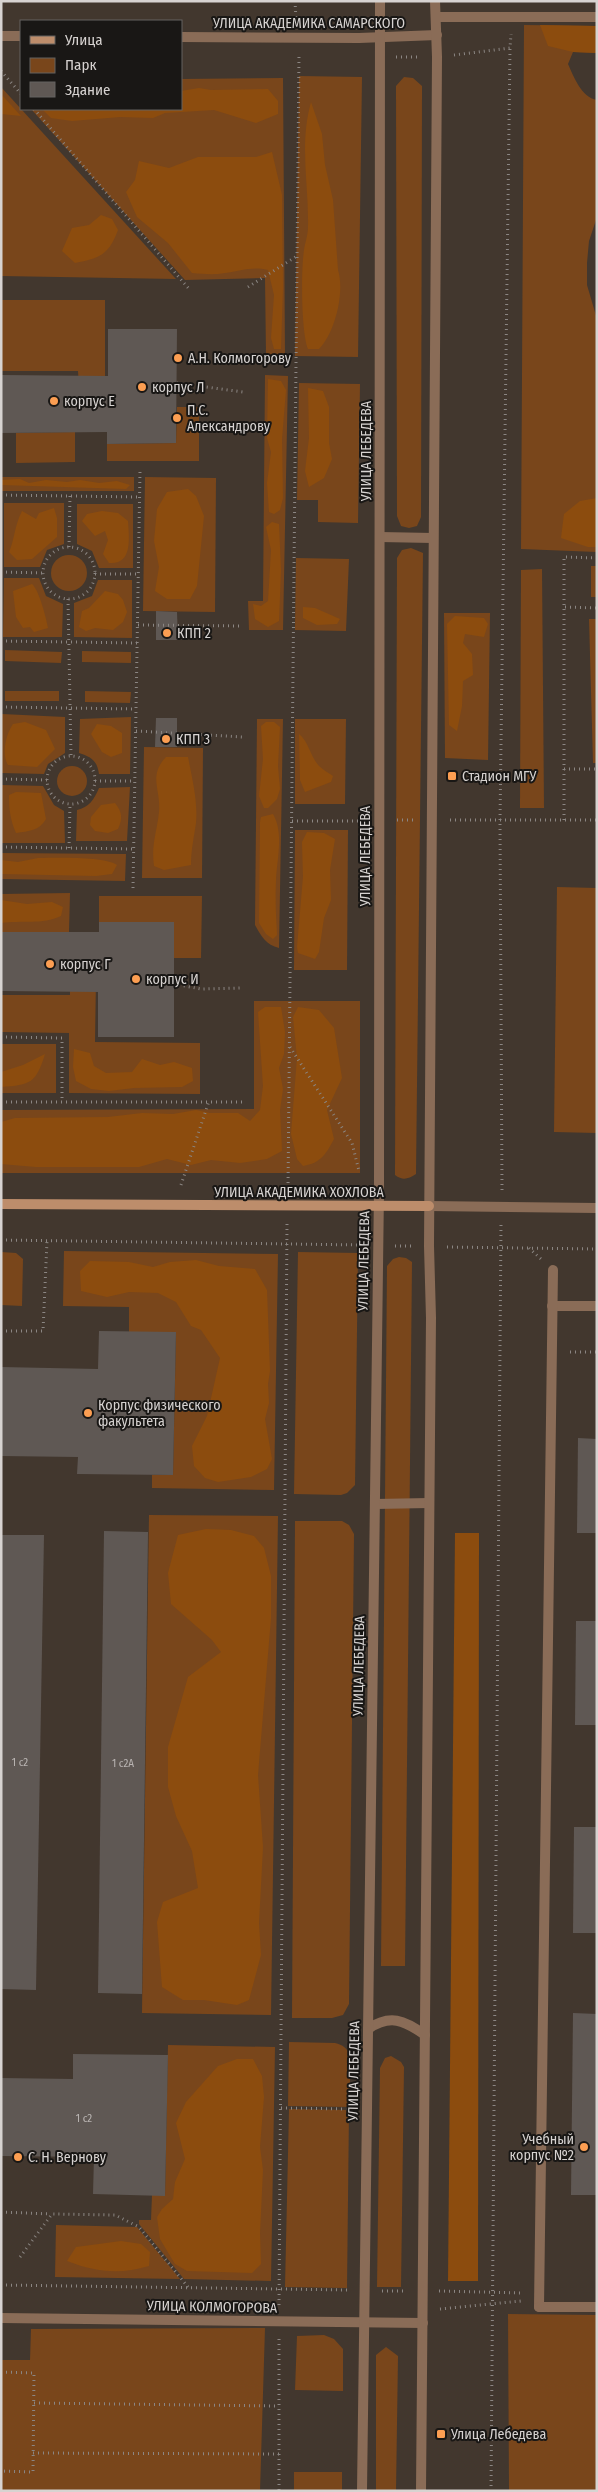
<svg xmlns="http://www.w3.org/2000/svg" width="598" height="2492" font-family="'Fira Sans Condensed',sans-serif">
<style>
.built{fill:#42372e;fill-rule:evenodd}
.green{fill:#79461b}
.forest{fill:#8c4c0e}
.building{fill:#5f5854}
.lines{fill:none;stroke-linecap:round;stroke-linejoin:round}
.path{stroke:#8b8683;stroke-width:3;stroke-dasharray:1 4;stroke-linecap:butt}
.lane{stroke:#8a6c57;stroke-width:10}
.street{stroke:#8a6c57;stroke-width:10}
.secondary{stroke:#bd8d6b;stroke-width:10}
.poi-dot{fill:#fc9e52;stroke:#191715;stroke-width:2}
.labels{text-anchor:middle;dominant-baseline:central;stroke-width:4;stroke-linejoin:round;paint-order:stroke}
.number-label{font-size:11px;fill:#b9b4b2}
.street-label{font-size:14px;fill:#d7d3d1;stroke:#191715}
.poi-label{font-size:14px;fill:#d7d3d1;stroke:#191715;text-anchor:start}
</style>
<rect width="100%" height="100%" fill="#342e2a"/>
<!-- built -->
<path class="built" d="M1 1H597V2491H1ZM21 21H181V109H21Z"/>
<!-- green -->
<g class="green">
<path d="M524 25 597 26V53L573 52 568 64C574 77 581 97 597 100V217L589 241 587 263V285L597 319V552L521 549Z"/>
<polygon points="299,76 362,77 358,357 295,356"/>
<polygon points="404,77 413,78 422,86 421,517 417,526 409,528 401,526 397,516 396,86"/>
<polygon points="283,78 285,355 266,355 265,278 185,280 31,109 181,109 181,79"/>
<polygon points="1,87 176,279 1,276"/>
<polygon points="1,300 105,300 105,387 79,387 78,371 1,371"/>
<polygon points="265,375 288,376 283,630 249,630 248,601 263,601"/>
<polygon points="299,383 360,384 358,523 318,522 318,500 297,500"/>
<polygon points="177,407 199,407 199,461 107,461 107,444 176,443"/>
<polygon points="75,432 75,462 16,463 16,433"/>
<rect x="1" y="477" width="133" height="14"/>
<polygon points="145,477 216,478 215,612 143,611"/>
<polygon points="4,503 64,503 64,544 47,550 40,567 4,567"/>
<polygon points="77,504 133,504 133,568 99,568 92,551 77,544"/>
<path d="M411 548 423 553 416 1174C408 1179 403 1181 395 1175L397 558 402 550Z"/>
<circle cx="69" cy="573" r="18"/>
<polygon points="296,558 349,559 346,631 295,630"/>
<rect x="591" y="566" width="6" height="31"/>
<polygon points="542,569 544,808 520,808 521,570"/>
<polygon points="4,578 39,578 46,596 63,604 62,637 3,637"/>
<polygon points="98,580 132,580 132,638 74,637 74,603 92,596"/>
<polygon points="444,613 490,613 488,760 445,758"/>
<polygon points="589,619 597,619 597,763 593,763"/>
<polygon points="5,650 62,652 61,663 5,661"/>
<polygon points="82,651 131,652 131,663 82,662"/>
<rect x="5" y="691" width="54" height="10"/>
<polygon points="85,691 131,692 130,703 85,702"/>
<polygon points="2,714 65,717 65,753 48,764 44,774 1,773"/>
<path d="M131 717 130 774H99C97 760 91 757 79 753L80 719Z"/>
<path d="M257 719H283L279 948C266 945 261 936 255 925Z"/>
<polygon points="295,719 346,719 345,804 295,804"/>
<polygon points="144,747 203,748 202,878 142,878"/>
<circle cx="72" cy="781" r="15"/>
<polygon points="1,785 43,786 54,805 64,811 65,843 1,843"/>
<path d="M130 787 127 841H76L77 810C89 807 94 800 99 788Z"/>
<polygon points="295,830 348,830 347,970 294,970"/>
<polygon points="1,853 126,854 125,881 1,879"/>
<polygon points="557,887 597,888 597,1133 554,1132"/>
<polygon points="70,893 69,932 1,932 1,894"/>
<polygon points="99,896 202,896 201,958 174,958 99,922"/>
<polygon points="70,978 96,978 95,1042 200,1043 200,1094 69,1093 69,1033 1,1032 1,995 70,995"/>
<polygon points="254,1001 360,1001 360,1173 1,1173 1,1110 254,1109"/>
<rect x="1" y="1044" width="55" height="49"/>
<polygon points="64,1251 278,1254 274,1490 152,1488 152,1475 173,1475 176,1333 129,1332 129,1307 63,1306"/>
<polygon points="1,1252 16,1253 23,1259 22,1306 1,1305"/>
<polygon points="298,1252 358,1253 355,1485 347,1493 341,1495 294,1494"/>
<polygon points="399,1257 406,1258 412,1262 405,1966 381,1966 387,1266 393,1259"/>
<polygon points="149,1515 278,1516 271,2015 142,2013"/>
<polygon points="295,1521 342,1521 349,1525 354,1534 349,2004 343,2015 332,2018 292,2018"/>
<path d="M289 2042 335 2043C343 2045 347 2048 350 2055V2107L288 2106Z"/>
<polygon points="168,2045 275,2047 271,2281 184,2279 139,2224 139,2220 151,2220 152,2195 165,2195"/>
<polygon points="391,2056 401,2062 404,2067 401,2287 377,2287 380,2068 385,2058"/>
<polygon points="289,2109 349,2110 347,2288 285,2287"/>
<polygon points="56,2225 137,2227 180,2279 55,2277"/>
<polygon points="508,2314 597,2315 597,2491 509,2491"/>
<polygon points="265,2328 260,2491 1,2491 1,2360 30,2360 31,2329"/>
<polygon points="324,2335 334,2339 343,2349 343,2391 295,2390 297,2336"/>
<polygon points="386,2347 398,2356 396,2491 376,2491 376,2355"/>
<rect x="294" y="2472" width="48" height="19"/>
</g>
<!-- forest -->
<g class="forest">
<polygon points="540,25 597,26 597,53 573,52 548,46"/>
<polygon points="199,88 211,90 268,89 278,101 278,114 256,123 214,110 165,113 153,118 120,117 72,121 51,118 42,109 181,109 181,91"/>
<polygon points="1,94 21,116 1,114"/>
<path d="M311 102 322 134 325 165 333 200 338 270C345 292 335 333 319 349H308C301 332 301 269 304 250 305 243 308 235 308 227 309 185 299 145 311 102Z"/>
<path d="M272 152 282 195 283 287 281 349H274L271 338 274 295 268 270C252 266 240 271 225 273 214 275 204 274 192 273L168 243 137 217 126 192 135 180 139 161 169 168 198 157H256Z"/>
<path d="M101 215 112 219 118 230C109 254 101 258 75 263L62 251 72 228 89 225Z"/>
<polygon points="268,379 281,381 286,390 282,439 283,498 280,510 274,514 269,512 267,483 271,452 267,438"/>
<polygon points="308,388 323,391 329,407 329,443 332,459 324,478 309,487 305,471 309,438"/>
<polygon points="20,479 29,483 46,480 67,482 80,480 99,483 117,481 130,485 126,489 1,485 1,480"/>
<polygon points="188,489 196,496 204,516 197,586 190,599 167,599 155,591 159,567 154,541 157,509 167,492"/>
<polygon points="597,498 597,547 588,547 561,538 564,514 580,501"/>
<path d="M54 508 57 518V537L32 559 17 560 9 552C15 538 14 527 22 511L36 519 39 513Z"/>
<path d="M102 511 118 513 128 521C129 538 133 565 109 563L103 554 108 540 105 531 95 536 82 521 87 514Z"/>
<polygon points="272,522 279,524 281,570 279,621 268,627 255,619 253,604 261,606 268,601 271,550 266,527"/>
<path d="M32 584C39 590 46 617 48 628L34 632 30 627 23 628 16 617 13 591Z"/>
<polygon points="105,591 118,594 123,600 127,612 123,622 113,630 95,628 86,631 79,627 82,611 89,608"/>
<polygon points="303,607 315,608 340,619 337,624 317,625 303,618"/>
<polygon points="455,616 484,618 488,624 484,637 465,634 463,643 472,654 473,675 463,681 462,706 457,731 449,725 447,624"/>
<path d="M25 722 46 730 55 749 37 767 8 765C1 754 6 734 13 724Z"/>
<polygon points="266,722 274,722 280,727 278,766 280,789 277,799 268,808 264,808 259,796 263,759 261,726"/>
<polygon points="97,724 111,726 122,733 122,753 111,757 102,752 91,734"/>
<path d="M299 734C309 742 310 756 319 766 323 770 329 773 333 776L331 782 305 792 300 780Z"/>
<path d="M166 757H188C192 778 198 801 196 823 194 837 191 850 191 865L164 870 154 866C151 844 157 832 159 812 161 789 148 776 166 757Z"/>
<path d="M16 792 41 793 46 819C39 831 29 831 16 833 10 819 9 809 9 795Z"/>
<path d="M115 803C122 812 123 818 118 829L108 833 95 831 90 825 91 817 101 805Z"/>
<path d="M273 814C284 833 277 859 276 880 275 898 276 917 277 935L273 939 266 934 259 923 260 822 261 817Z"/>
<polygon points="307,832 324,833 335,839 330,870 331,900 324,918 319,952 315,959 298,953 297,947 303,877 302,842"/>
<path d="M38 858C57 858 103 856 117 865L112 874 96 876 1 874V860L18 862Z"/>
<path d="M1 900 27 904 52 902 63 907 61 916C42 925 22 920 1 923Z"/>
<polygon points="265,1007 281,1007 285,1032 284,1054 279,1068 283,1089 280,1110 282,1151 267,1159 240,1163 211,1160 191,1165 167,1159 139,1167 36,1167 1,1164 1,1122 15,1118 108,1117 142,1113 173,1114 196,1110 210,1113 238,1113 250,1121 260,1110 263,1086 258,1012"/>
<path d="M298 1007 319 1010 334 1028 342 1078 327 1110 334 1139C326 1154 321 1163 303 1166L297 1159 291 1134 297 1058 293 1017Z"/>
<polygon points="74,1049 90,1053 94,1066 106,1073 132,1072 142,1059 160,1065 174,1062 192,1068 193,1081 182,1087 134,1088 109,1091 91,1089 76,1081 73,1067"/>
<path d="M45 1054C36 1083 31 1085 1 1087V1072L23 1065Z"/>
<polygon points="196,1260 219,1266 255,1269 267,1290 270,1371 268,1384 269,1403 265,1419 272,1459 267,1469 251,1477 218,1482 205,1478 194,1466 192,1446 207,1416 220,1358 201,1330 191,1326 176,1302 158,1293 129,1292 107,1297 81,1291 80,1271 90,1261 129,1262 153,1267 170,1262"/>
<polygon points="206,1529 231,1530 254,1536 264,1548 271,1576 271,1618 258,1775 263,1847 259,1923 261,1955 249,2000 237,2005 204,2000 183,2000 162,1987 157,1922 163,1902 198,1888 192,1851 176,1816 168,1787 168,1747 188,1677 221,1652 212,1640 171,1604 168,1573 178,1535"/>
<polygon points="455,1533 479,1533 478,2281 448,2281"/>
<polygon points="237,2059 253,2059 262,2076 264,2097 260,2147 263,2170 260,2233 261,2264 252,2273 187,2271 175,2264 160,2239 157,2217 162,2209 173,2199 175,2182 185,2159 176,2123 186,2102 218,2066"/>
<path d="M121 2241 141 2244 150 2252 149 2266C119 2275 96 2272 67 2261L76 2247Z"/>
</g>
<!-- building -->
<g class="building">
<polygon points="108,329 177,329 176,443 107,444 107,432 1,433 1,375 108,376"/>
<polygon points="156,611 177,612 178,640 156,640"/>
<polygon points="156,718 177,718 177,747 155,747"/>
<polygon points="99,922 174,922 174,1037 98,1037 98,992 1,991 1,932 99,932"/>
<polygon points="99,1331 176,1332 173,1475 77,1474 78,1457 1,1456 1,1367 98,1369"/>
<polygon points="578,1438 597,1439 597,1533 577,1533"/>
<polygon points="104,1531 148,1532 142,1994 98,1993"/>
<polygon points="1,1535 44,1535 36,1990 1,1989"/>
<polygon points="576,1621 597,1621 597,1725 575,1725"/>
<polygon points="574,1827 597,1827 597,1933 573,1933"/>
<polygon points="573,2013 597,2014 597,2195 571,2195"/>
<polygon points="73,2054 168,2055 165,2196 93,2194 94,2157 1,2156 1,2078 73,2079"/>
</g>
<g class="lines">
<!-- path -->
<g class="path">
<polyline points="295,1 296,20"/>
<polyline points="454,55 510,48 511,34"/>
<polyline points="396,57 420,57"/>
<polyline points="1,71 21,94"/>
<polyline points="34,109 190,290"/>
<polyline points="248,287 297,256"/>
<polyline points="177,383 243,392"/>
<polyline points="1,495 139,497"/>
<polyline points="69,547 70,496"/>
<circle cx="69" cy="573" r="26"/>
<polyline points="1,572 43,573"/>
<polyline points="95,574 138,574"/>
<polyline points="68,599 71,756"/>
<polyline points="565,607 597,608"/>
<polyline points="138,625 242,626"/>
<polyline points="1,641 137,643"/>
<polyline points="1,707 136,709"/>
<polyline points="136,731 243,737"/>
<circle cx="71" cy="780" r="24"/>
<polyline points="564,769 597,769"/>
<polyline points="1,779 47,780"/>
<polyline points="95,781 135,781"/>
<polyline points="397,820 414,820"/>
<polyline points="450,820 597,820"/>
<polyline points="564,820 564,557 597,558"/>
<polyline points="292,821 361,821"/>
<polyline points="1,847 134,849"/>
<polyline points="69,848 70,804"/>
<polyline points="133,888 140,471"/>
<polyline points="174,984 201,989 241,988"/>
<polyline points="1,1037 62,1038 62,1102"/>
<polyline points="290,1047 352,1143 359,1171"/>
<polyline points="1,1102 242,1102"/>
<polyline points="181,1185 209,1101"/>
<polyline points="288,1188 299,54"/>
<polyline points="502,1190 500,821 510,48"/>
<polyline points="1,1240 361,1245"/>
<polyline points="395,1246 411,1246"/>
<polyline points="447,1247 597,1249"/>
<polyline points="529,1248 541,1259"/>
<polyline points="1,1331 43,1331 47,1241"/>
<polyline points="570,1352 597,1352"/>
<polyline points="281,2108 349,2109"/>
<polyline points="1,2212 51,2214"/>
<polyline points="20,2257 52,2214 115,2215 139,2227 188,2287"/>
<polyline points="1,2285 348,2290"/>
<polyline points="382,2291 406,2291"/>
<polyline points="439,2291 521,2293"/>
<polyline points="279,2305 287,1224"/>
<polyline points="440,2309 521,2301"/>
<polyline points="279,2339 279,2491"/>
<polyline points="1,2372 34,2373 33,2472 1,2471"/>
<polyline points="34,2403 279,2406"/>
<polyline points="33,2453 279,2454"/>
<polyline points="491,2491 501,1224"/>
</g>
<!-- lane -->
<g class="lane">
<polyline points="436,17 597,17"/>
<polyline points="552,1306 597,1306"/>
<path d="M368 2029C390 2014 404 2020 425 2035"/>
<polyline points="539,2307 553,1270"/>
</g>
<!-- street -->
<g class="street">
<polyline points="1,36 21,36"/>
<polyline points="181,37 359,38 437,35"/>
<polyline points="380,537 433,538"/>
<polyline points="429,1206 597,1208"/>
<polyline points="375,1504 429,1503"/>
<polyline points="539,2307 597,2307"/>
<polyline points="1,2318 423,2323"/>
<polyline points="362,2491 379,1191 380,1"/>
<polyline points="421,2491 431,1318 429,1246 437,57 435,1"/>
</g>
<!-- secondary -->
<polyline class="secondary" points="1,1204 429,1206"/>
</g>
<!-- markers -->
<g class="poi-dot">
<circle cx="178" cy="358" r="5"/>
<circle cx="142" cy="387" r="5"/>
<circle cx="54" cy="401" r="5"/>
<circle cx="177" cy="418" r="5"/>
<circle cx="167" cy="633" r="5"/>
<circle cx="166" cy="739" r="5"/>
<rect x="447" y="771" width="10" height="10" rx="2.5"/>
<circle cx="50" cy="964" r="5"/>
<circle cx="136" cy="979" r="5"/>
<circle cx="88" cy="1413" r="5"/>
<circle cx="584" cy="2147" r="5"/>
<circle cx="18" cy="2157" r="5"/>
<rect x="436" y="2429" width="10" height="10" rx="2.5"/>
</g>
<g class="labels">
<!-- number labels -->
<g class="number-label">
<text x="20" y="1762">1 с2</text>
<text x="123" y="1763">1 с2А</text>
<text x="84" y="2118">1 с2</text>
</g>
<!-- street labels -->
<g class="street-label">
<text x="309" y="23">УЛИЦА АКАДЕМИКА САМАРСКОГО</text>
<text transform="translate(366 451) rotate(-90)">УЛИЦА ЛЕБЕДЕВА</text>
<text transform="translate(365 856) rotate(-90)">УЛИЦА ЛЕБЕДЕВА</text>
<text x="299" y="1192">УЛИЦА АКАДЕМИКА ХОХЛОВА</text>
<text transform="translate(364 1261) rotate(-89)">УЛИЦА ЛЕБЕДЕВА</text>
<text transform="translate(359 1666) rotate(-89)">УЛИЦА ЛЕБЕДЕВА</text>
<text transform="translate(354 2071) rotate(-89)">УЛИЦА ЛЕБЕДЕВА</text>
<text transform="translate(212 2307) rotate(1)">УЛИЦА КОЛМОГОРОВА</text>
</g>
<!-- poi labels -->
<g class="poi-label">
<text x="188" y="358">А.Н. Колмогорову</text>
<text x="152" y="387">корпус Л</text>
<text x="64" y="401">корпус Е</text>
<text x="187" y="410">П.С.<tspan x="187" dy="16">Александрову</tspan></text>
<text x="177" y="633">КПП 2</text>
<text x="176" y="739">КПП 3</text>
<text x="462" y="776">Стадион МГУ</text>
<text x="60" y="964">корпус Г</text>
<text x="146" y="979">корпус И</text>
<text x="98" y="1405">Корпус физического<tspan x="98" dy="16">факультета</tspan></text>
<text x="574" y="2139" text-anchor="end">Учебный<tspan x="574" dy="16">корпус №2</tspan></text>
<text x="28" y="2157">С. Н. Вернову</text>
<text x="451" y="2434">Улица Лебедева</text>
</g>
</g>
<!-- border -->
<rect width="598" height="2492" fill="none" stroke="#d7d3d1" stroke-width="5"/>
<!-- legend -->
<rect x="20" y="20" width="162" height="90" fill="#191715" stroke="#656260"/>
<rect x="30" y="36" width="25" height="8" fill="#bd8d6b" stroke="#656260"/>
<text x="65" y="45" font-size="15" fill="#d7d3d1">Улица</text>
<rect x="30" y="58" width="25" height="15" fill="#79461b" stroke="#656260"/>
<text x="65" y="70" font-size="15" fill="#d7d3d1">Парк</text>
<rect x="30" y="82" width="25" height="15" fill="#5f5854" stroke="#656260"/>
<text x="65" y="95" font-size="15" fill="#d7d3d1">Здание</text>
</svg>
